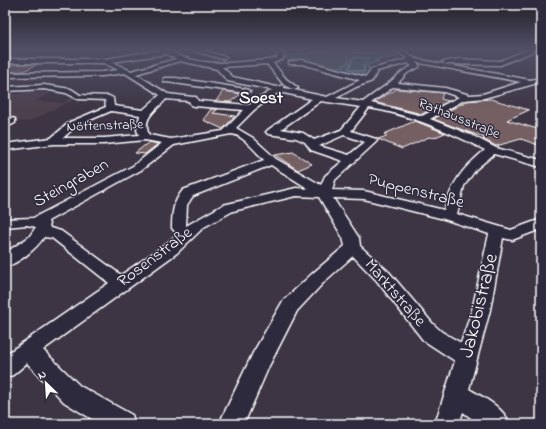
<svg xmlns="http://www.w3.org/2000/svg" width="546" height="429" font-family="'Indie Flower',sans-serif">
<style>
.built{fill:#4e414d}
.green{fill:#566860;stroke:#aab4b0}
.water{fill:#4e6779;stroke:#95a4af}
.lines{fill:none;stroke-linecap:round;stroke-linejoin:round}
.shore{stroke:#b8c2c9;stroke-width:1}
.stream{stroke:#95a4af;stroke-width:2}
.building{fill:#745e62;stroke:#fff}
.minor-casing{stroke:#fff;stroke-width:3}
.minor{fill:#2f2a3d;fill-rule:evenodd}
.labels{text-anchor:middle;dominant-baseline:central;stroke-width:3;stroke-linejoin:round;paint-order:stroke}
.far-street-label{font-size:14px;fill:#fff;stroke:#2f2a3d}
.street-label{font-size:17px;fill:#fff;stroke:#2f2a3d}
.far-district-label{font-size:18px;font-weight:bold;fill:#fff;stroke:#2f2a3d}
.near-street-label{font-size:20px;fill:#fff;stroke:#2f2a3d}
</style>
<rect width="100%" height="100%" fill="#3d3444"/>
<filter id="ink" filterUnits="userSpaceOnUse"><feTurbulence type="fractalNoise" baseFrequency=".025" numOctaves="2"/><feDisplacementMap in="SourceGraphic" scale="8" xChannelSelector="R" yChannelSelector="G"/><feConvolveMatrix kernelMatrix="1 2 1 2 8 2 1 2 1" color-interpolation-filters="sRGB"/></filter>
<g filter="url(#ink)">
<!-- built -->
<polygon class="built" points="23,91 50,93 36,101 64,103 70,98 75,99 28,122 5,121 5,94 20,94"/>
<!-- green -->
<polygon class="green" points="329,51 343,52 350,59 348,60 348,63 333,71 302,61 291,62 283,56"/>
<!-- water -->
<polygon class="water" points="343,52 388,53 399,57 375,60 379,62 368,65 368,68 373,69 368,76 362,77 333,71 348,63 350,59"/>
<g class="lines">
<!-- shore -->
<polygon class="shore" points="354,57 369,58 364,64 364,72 349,69"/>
<!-- stream -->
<g class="stream">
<polyline points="404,50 413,57 434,62"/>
<polyline points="171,52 180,50"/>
<polyline points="519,79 541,79"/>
</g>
</g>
<!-- building -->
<g class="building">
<polygon points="7,64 38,64 24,71 5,72"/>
<polygon points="397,89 443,93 441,99 449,101 422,114 374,102"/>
<polygon points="223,91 241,94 230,102 216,101"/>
<polygon points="491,99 529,110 507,120 541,130 541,146 521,139 496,146 483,139 485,138 433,119 467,101"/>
<polygon points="211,109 218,109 213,113 235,116 223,129 203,120"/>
<polygon points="415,121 445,133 433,138 429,137 402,149 378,139 387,136 384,134"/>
<polygon points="149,142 158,144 145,154 135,153"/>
<polygon points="293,152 312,164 298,170 275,155"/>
</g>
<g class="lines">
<!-- minor casing -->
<g class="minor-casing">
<g id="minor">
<polygon points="5,50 10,50 5,52"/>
<path d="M160 50H174L173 53C205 68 234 62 269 60L277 58 278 55 273 50H279L284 55 283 59 273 63 286 79 298 88 294 90 327 97 360 80 302 64H289V62L302 60 366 77 372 69 408 59 396 50H403L415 59 530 80 541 78V82L484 98 464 100 430 119 473 136 496 148 541 160V167L494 154 476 169 464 186 457 214 511 230 541 219V229L512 240 503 238 490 310 469 389C484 398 503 407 510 424H479L463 412 459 424H435L455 361 423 340 377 281 353 256 325 281 297 311 269 366 244 424H219L253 353 283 301 313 273 345 246 343 238 319 197 296 196 233 211 204 227 177 253 43 350 80 386 132 415 135 424H100L64 402 27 363 13 375 5 378V355L109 283 52 238 44 237C36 249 19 263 5 267V253L29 237 36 227 27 225 5 227V219L33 218 133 166 162 143 145 140 104 144H54L5 150V144L51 138 70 122 106 107 105 100 78 99 66 93 44 89 5 91V87L44 85 71 89 80 95 109 96 113 98 114 106 143 110 160 95 125 73 102 76 5 77V73L102 72 118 70 104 63H5V59H105ZM166 54 176 59 131 71 112 62ZM180 61 217 69 224 77 228 81 272 90 249 105 198 101 196 97H193L168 94 136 74ZM415 62 521 82 483 94 470 95 445 88 398 83 407 73 419 67V65ZM408 63 412 66 403 71 389 83 363 102 336 98 356 87 372 81 377 71ZM267 64 284 85 294 90 284 88V85L277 87 233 77 222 67ZM393 87 444 92 459 97 422 116 371 103ZM279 92 312 99 268 130 266 132 268 134 296 138 305 142 311 150 343 161 325 176 321 185 276 159 253 138 236 128 254 110ZM166 99 189 101 191 105 194 106 244 110 223 131 171 139 149 135C141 117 157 110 166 99ZM321 101 361 107 341 130 314 140 303 133 281 129ZM369 108C409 114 450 132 485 150 460 171 454 180 444 210L364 191 332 190 335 180 377 141 376 139 351 131ZM111 111 140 115 137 130 139 135 104 138H63L76 126ZM231 134C242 134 256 152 264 160L183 190C173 202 172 213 172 228L177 234 165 245 121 275 61 231 50 228 48 221 141 170 174 145ZM344 135 365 142 349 155 319 146ZM271 165 309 189 296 188 223 205 186 226 187 205 193 196ZM333 198 364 199 444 219 489 234 472 310 461 343 442 332 433 324 389 272 360 246 359 238Z"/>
<polygon points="191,50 202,50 226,57 223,59"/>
<polygon points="527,50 536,50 500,65 445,64 442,62 459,59 500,61"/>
<polygon points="164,78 176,78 246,89 250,91 246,93 167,82 164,82"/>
<polygon points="12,118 15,119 15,123 5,128 5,121"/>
</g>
</g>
<!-- minor -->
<use href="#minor" class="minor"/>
</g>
</g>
<!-- sky -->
<linearGradient id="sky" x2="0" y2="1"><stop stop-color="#221d25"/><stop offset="0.45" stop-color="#515067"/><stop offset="1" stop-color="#515067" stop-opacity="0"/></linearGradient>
<rect width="546" height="110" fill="url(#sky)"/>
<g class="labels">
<!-- far-street labels -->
<g class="far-street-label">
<text transform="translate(459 119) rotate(22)">Rathausstraße</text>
<text transform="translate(105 126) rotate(-2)">Nöttenstraße</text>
</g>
<!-- street labels -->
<g class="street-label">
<text transform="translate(71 183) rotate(-29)">Steingraben</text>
<text transform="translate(416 191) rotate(14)">Puppenstraße</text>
<text transform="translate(155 257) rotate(-37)">Rosenstraße</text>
<text transform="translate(395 293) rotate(49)">Marktstraße</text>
</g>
<!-- far-district labels -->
<g class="far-district-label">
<text x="261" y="99">Soest</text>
</g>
<!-- near-street labels -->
<g class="near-street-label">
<text transform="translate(480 306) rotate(-76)">Jakobistraße</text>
</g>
</g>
<!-- margin -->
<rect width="546" height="429" fill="none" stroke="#2f2a3d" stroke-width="20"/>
<rect x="10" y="10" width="526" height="409" fill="none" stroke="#fff" stroke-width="1.5" filter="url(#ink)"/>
<!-- north arrow -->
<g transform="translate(46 383) rotate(335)" stroke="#2f2a3d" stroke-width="3" paint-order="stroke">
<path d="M0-3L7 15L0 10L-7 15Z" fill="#ffffff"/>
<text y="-6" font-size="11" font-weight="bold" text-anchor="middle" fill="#ffffff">N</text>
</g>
</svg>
